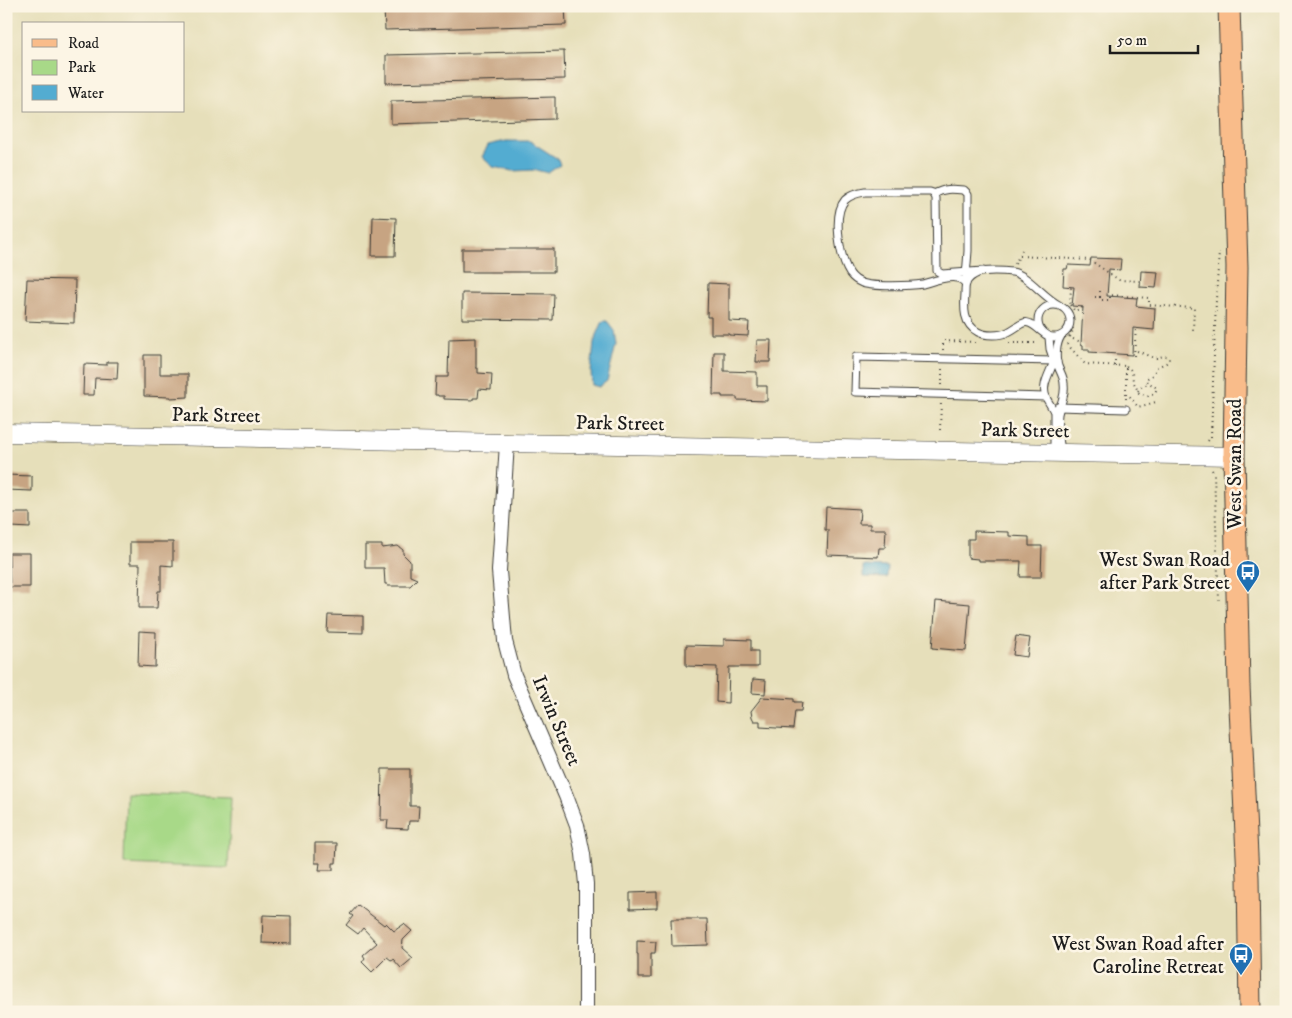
<svg xmlns="http://www.w3.org/2000/svg" width="1292" height="1018" font-family="'IM FELL DW Pica',serif">
<style>
.green{fill:#a8d988;stroke:#627a52}
.water{fill:#53acd1;stroke:#386476}
.building{fill:#c7a482}
.lines{fill:none;stroke-linecap:round;stroke-linejoin:round}
.service-casing{stroke:#3a3934;stroke-width:9}
.minor-casing{stroke:#3a3934;stroke-width:16}
.tertiary-casing{stroke:#3a3934;stroke-width:19}
.primary-casing{stroke:#3a3934;stroke-width:23}
.path{stroke:#3a3934;stroke-width:2;stroke-dasharray:1 4;stroke-linecap:butt}
.service{stroke:#fff;stroke-width:7}
.minor{stroke:#fff;stroke-width:14}
.tertiary{stroke:#fff;stroke-width:18}
.primary{stroke:#f9bc8a;stroke-width:21}
.labels{text-anchor:middle;dominant-baseline:central;stroke-width:5;stroke-linejoin:round;paint-order:stroke}
.street-label{font-size:20px;fill:#1c1c1c;stroke:#fcf5e5}
.poi-label{font-size:20px;fill:#1c1c1c;stroke:#fcf5e5;text-anchor:end}
</style>
<rect width="100%" height="100%" fill="#fcf5e5"/>
<filter id="ink" filterUnits="userSpaceOnUse"><feTurbulence type="fractalNoise" baseFrequency=".02" numOctaves="2"/><feDisplacementMap in="SourceGraphic" scale="10" xChannelSelector="R" yChannelSelector="G"/><feConvolveMatrix kernelMatrix="1 2 1 2 8 2 1 2 1" color-interpolation-filters="sRGB"/></filter>
<filter id="wash" filterUnits="userSpaceOnUse"><feTurbulence type="fractalNoise" baseFrequency=".0096" numOctaves="4" result="noise"/><feDisplacementMap in="SourceGraphic" scale="20" xChannelSelector="R" yChannelSelector="G"/><feGaussianBlur stdDeviation="1.12" result="paint"/><feColorMatrix in="noise" values="0 0 0 0 0 0 0 0 0 0 0 0 0 0 0 0 0 1.4 0 .05"/><feComposite in="paint" operator="in"/></filter>
<g filter="url(#wash)">
<rect width="100%" height="100%" fill="#e6dfba"/>
<!-- green -->
<polygon class="green" points="126,793 231,797 228,868 124,864"/>
<!-- water -->
<g class="water">
<polygon points="506,141 530,141 558,159 560,165 548,173 536,170 513,171 493,167 482,157 488,145"/>
<polygon points="603,321 607,321 614,330 616,344 607,381 599,387 592,385 591,372 594,342"/>
<polygon points="863,566 888,567 887,578 863,577"/>
</g>
<g id="blocks">
<!-- building -->
<g class="building">
<polygon points="384,6 565,6 566,25 385,30"/>
<polygon points="564,51 565,79 386,83 386,55"/>
<polygon points="555,97 555,119 391,124 391,101"/>
<polygon points="373,217 396,218 395,256 372,256"/>
<rect x="462" y="249" width="92" height="23"/>
<polygon points="1091,258 1121,259 1120,270 1109,269 1107,296 1137,298 1136,306 1155,308 1154,330 1133,328 1132,355 1089,352 1089,349 1083,349 1083,345 1081,344 1083,307 1072,306 1074,287 1063,286 1064,269 1067,269 1068,265 1090,266"/>
<polygon points="1141,271 1158,272 1156,288 1140,287"/>
<polygon points="27,279 75,280 74,323 25,321"/>
<polygon points="708,283 729,284 729,321 749,322 748,336 729,335 729,334 711,334 711,317 707,317"/>
<polygon points="462,293 554,294 553,320 462,319"/>
<polygon points="476,338 476,368 478,368 478,373 492,374 491,390 479,389 478,398 473,398 473,400 444,399 444,396 438,396 438,395 435,395 436,377 448,377 449,339"/>
<polygon points="757,340 771,340 770,362 756,362"/>
<polygon points="714,352 724,352 724,371 757,372 757,386 767,386 767,401 737,400 737,397 722,397 722,395 713,395"/>
<polygon points="144,355 160,355 160,374 188,374 188,397 170,398 170,397 144,396"/>
<polygon points="107,362 118,362 117,379 95,378 94,395 83,395 84,364 107,365"/>
<polygon points="6,475 32,476 32,491 6,490"/>
<polygon points="826,507 860,509 859,524 870,524 870,529 886,529 885,548 879,548 878,557 827,555 828,530 825,530"/>
<polygon points="13,513 30,513 30,528 12,527"/>
<polygon points="974,531 1009,532 1009,536 1029,537 1029,546 1042,546 1041,577 1020,577 1021,561 978,561 978,559 968,558 968,539 974,539"/>
<polygon points="130,542 173,542 173,566 161,565 161,591 158,591 157,608 139,608 140,564 130,564"/>
<polygon points="365,545 382,545 382,548 398,546 403,550 403,554 410,561 410,576 417,579 410,586 388,586 387,584 385,584 384,568 365,568"/>
<polygon points="9,553 30,553 30,587 10,587"/>
<polygon points="936,601 970,604 966,651 932,648"/>
<polygon points="328,615 363,616 363,633 327,632"/>
<polygon points="139,631 156,632 155,667 138,666"/>
<polygon points="1016,636 1030,638 1027,657 1013,655"/>
<polygon points="724,639 751,640 751,651 758,651 758,667 729,667 728,703 716,702 717,667 686,666 686,645 724,646"/>
<polygon points="753,679 766,680 765,694 752,693"/>
<polygon points="762,697 794,699 794,702 802,702 801,711 795,711 793,729 760,727 760,721 754,721 752,717 751,711"/>
<polygon points="382,769 410,769 410,806 419,806 418,821 409,821 408,829 387,828 388,820 381,820"/>
<polygon points="315,843 337,843 336,863 333,863 333,870 319,870 320,863 315,863"/>
<polygon points="657,892 657,908 630,909 630,893"/>
<polygon points="358,905 384,925 386,923 394,931 404,924 412,931 403,940 402,948 413,958 401,968 393,959 391,960 387,957 372,972 362,962 365,958 363,955 377,943 363,928 358,934 346,925 353,916 350,914"/>
<polygon points="263,915 291,916 291,944 262,943"/>
<polygon points="671,919 707,919 708,945 672,946"/>
<polygon points="637,941 656,942 655,953 651,953 651,978 638,978 638,954 637,954"/>
</g>
</g>
</g>
<g filter="url(#ink)">
<use href="#blocks" fill-opacity="0" stroke="#3a3934" stroke-width="1"/>
<g class="lines">
<!-- service casing -->
<g class="service-casing">
<g id="service">
<path d="M934 194C944 188 953 189 964 190L968 194V251L966 276"/>
<path d="M966 284C963 280 961 279 957 278 946 276 933 281 923 284 911 286 872 287 862 283 857 281 853 278 850 274 840 259 832 215 845 200 850 195 858 193 865 192H930L933 193 936 198 937 271 942 274 983 271"/>
<circle cx="1054" cy="321" r="16"/>
<path d="M1041 331C1023 316 1024 324 1008 332 1000 336 985 336 978 332 963 324 964 308 965 294 965 291 965 286 966 283 968 279 973 275 978 273 985 270 1004 271 1012 272 1027 274 1044 298 1059 305"/>
<polyline points="1046,397 855,392 856,357 1054,361 1050,349 1049,337"/>
<polyline points="1058,407 1126,409"/>
<path d="M1054 453V412C1052 406 1048 403 1046 397 1041 385 1050 373 1054 361L1057 362"/>
<path d="M1061 453C1060 440 1056 427 1058 414 1060 404 1066 396 1064 384 1064 377 1060 372 1058 366 1055 358 1056 344 1061 336"/>
</g>
</g>
<!-- minor casing -->
<g class="minor-casing">
<polyline id="minor" points="507,443 499,571 505,641 514,675 566,796 577,825 583,854 586,884 586,1012"/>
</g>
<!-- tertiary casing -->
<g class="tertiary-casing">
<polyline id="tertiary" points="6,433 507,443 1234,456"/>
</g>
<!-- primary casing -->
<g class="primary-casing">
<polyline id="primary" points="1229,6 1237,267 1234,456 1239,686 1248,877 1250,1012"/>
</g>
<!-- path -->
<g class="path">
<polyline points="1020,256 1090,260 1119,280 1140,281"/>
<polyline points="1015,264 1022,250"/>
<polyline points="1095,297 1100,297 1100,288"/>
<polyline points="1100,297 1100,300 1110,300 1110,295 1149,298 1149,305 1194,308 1193,330"/>
<polyline points="1070,305 1075,311 1083,307"/>
<polyline points="1068,308 1070,305 1071,287"/>
<polyline points="1069,332 1074,327"/>
<polyline points="1069,336 1073,339 1081,342"/>
<polyline points="1070,337 1074,328"/>
<polyline points="1009,343 1039,343"/>
<polyline points="1067,344 1085,364 1126,366 1126,401"/>
<polyline points="943,350 943,341 977,342"/>
<polyline points="1134,356 1136,328"/>
<polyline points="1115,366 1115,360"/>
<path d="M1126 366C1133 370 1132 374 1133 381 1135 385 1137 389 1139 393L1148 396 1155 393 1157 388 1146 381V379L1153 375 1157 367 1166 363 1169 360V357C1163 355 1161 357 1156 358 1151 358 1142 352 1134 350"/>
<polyline points="942,385 942,367"/>
<polyline points="1138,391 1141,387 1148,384"/>
<polyline points="1126,394 1128,394 1138,407 1156,402"/>
<polyline points="940,430 941,402"/>
<polyline points="1208,441 1211,437 1216,300 1219,252"/>
<polyline points="1212,470 1214,474 1219,600"/>
</g>
<!-- service -->
<use href="#service" class="service"/>
<!-- minor -->
<use href="#minor" class="minor"/>
<!-- tertiary -->
<use href="#tertiary" class="tertiary"/>
<!-- primary -->
<use href="#primary" class="primary"/>
</g>
</g>
<!-- icons -->
<defs>
<g id="bus-pin" transform="scale(1.25)"><path d="M0 17L-7.5 6A9.5 9.5 0 1 1 7.5 6Z" fill="#1f6fb2" stroke="#fcf5e5"/><path d="M-5-6H5V4H4V6H2V4H-2V6H-4V4H-5ZM-3.5-4V0h7V-4ZM-3.5 1.2v1.5H-2V1.2ZM2 1.2v1.5H3.5V1.2Z" fill="#fff"/></g>
</defs>
<g fill-rule="evenodd">
<use href="#bus-pin" x="1248" y="572"/>
<use href="#bus-pin" x="1241" y="955"/>
</g>
<g class="labels">
<!-- street labels -->
<g class="street-label">
<text transform="translate(216 416) rotate(1)">Park Street</text>
<text transform="translate(620 424) rotate(1)">Park Street</text>
<text transform="translate(1025 431) rotate(1)">Park Street</text>
<text transform="translate(1235 464) rotate(-90)">West Swan Road</text>
<text transform="translate(556 721) rotate(67)">Irwin Street</text>
</g>
<!-- poi labels -->
<g class="poi-label">
<text x="1230" y="560">West Swan Road<tspan x="1230" dy="23">after Park Street</tspan></text>
<text x="1224" y="944">West Swan Road after<tspan x="1224" dy="23">Caroline Retreat</tspan></text>
</g>
</g>
<!-- margin -->
<rect width="1292" height="1018" fill="none" stroke="#fcf5e5" stroke-width="25"/>
<!-- legend -->
<rect x="22" y="22" width="162" height="90" fill="#fcf5e5" stroke="#a29e95"/>
<rect x="32" y="39" width="25" height="8" fill="#f9bc8a" stroke="#a29e95"/>
<text x="68" y="48" font-size="15" fill="#1c1c1c">Road</text>
<rect x="32" y="60" width="25" height="15" fill="#a8d988" stroke="#a29e95"/>
<text x="68" y="72" font-size="15" fill="#1c1c1c">Park</text>
<rect x="32" y="85" width="25" height="15" fill="#53acd1" stroke="#a29e95"/>
<text x="68" y="98" font-size="15" fill="#1c1c1c">Water</text>
<!-- scale -->
<path d="M1110 45v8h88v-8" fill="none" stroke="#1c1c1c" stroke-width="2.5"/>
<text x="1117" y="45" font-size="15" fill="#1c1c1c" stroke="#fcf5e5" stroke-width="4" paint-order="stroke">50 m</text>
</svg>
